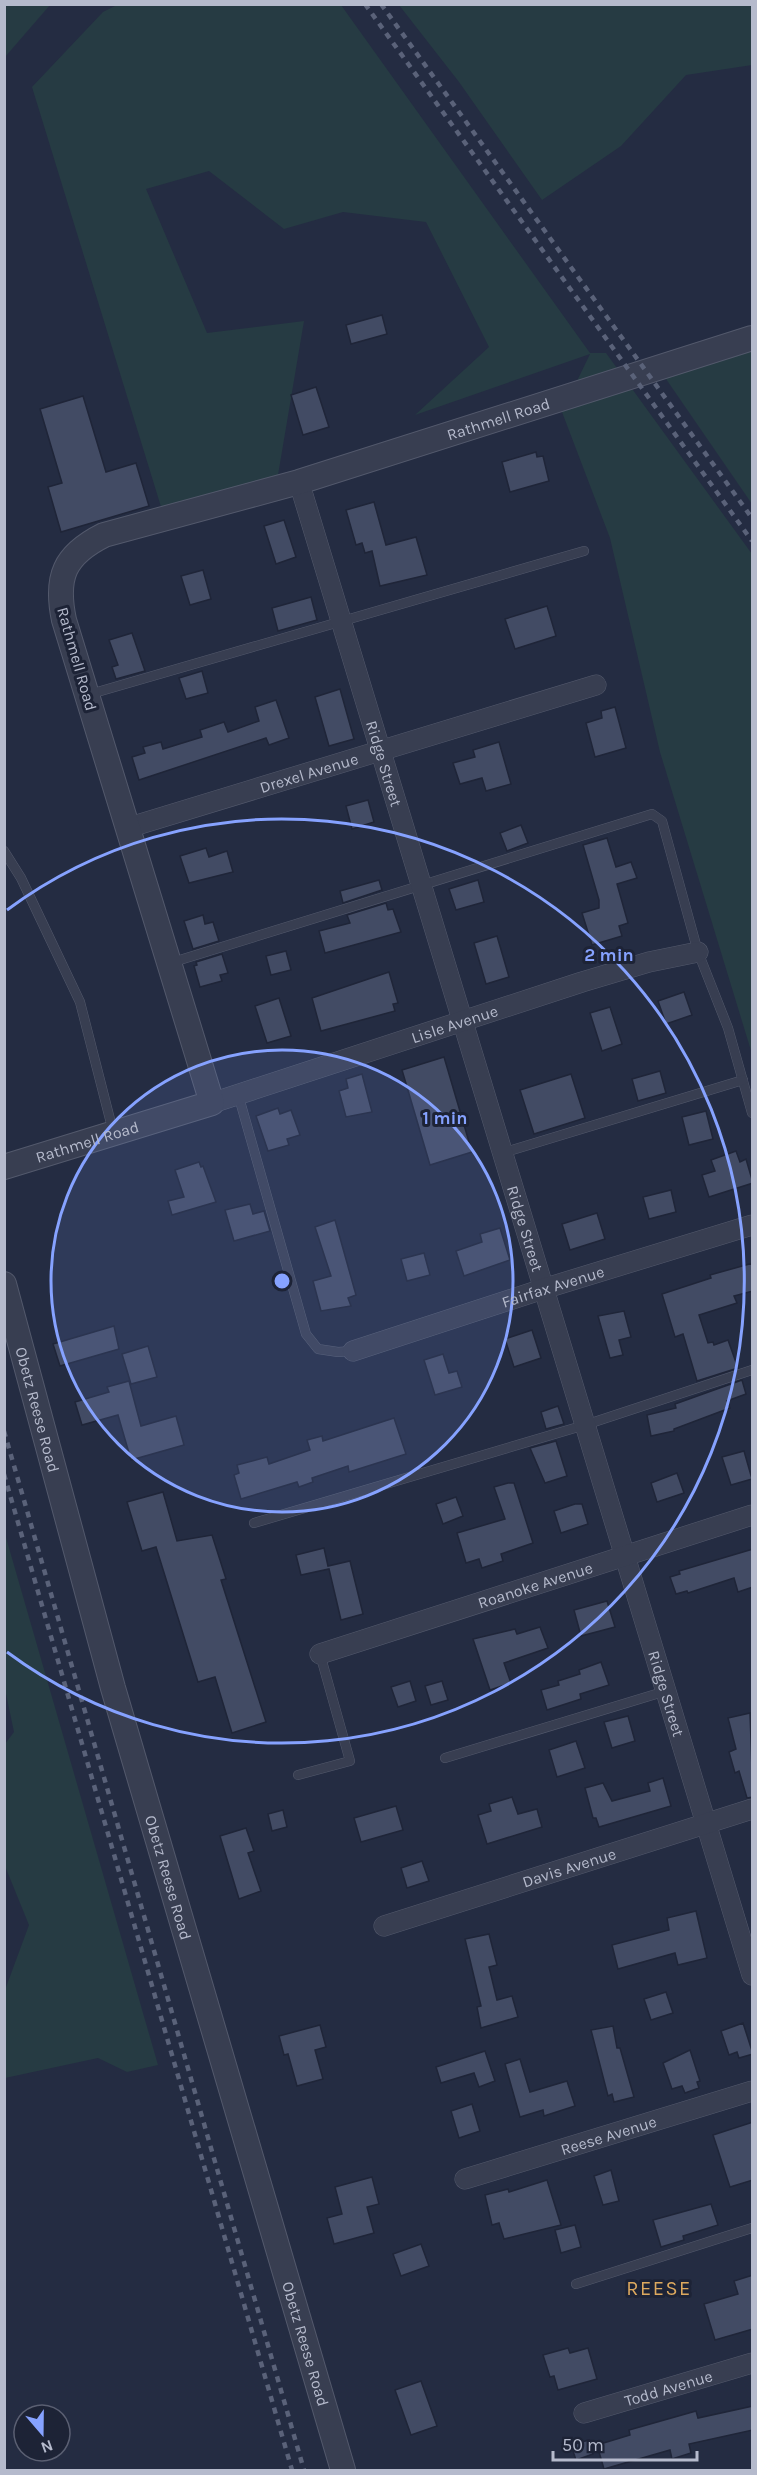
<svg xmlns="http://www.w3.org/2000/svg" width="757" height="2475" font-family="Karla,sans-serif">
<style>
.green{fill:#263b43}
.building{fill:#424b64;stroke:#1f2538;stroke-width:1.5}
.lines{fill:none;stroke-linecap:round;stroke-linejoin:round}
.service-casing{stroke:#53596c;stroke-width:10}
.minor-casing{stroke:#53596c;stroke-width:21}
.tertiary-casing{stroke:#53596c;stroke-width:26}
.service{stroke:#383e51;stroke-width:9}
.minor{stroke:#383e51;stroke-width:20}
.tertiary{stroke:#383e51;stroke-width:24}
.rail{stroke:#5a6279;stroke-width:4.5;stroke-dasharray:6 6;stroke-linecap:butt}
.ring{fill:none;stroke:#86a2ff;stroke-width:3}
.labels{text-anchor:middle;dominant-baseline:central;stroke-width:6;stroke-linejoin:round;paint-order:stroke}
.street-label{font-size:16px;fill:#b5bacc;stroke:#1d2336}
.quarter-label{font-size:20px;letter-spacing:1.5px;fill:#dda95f;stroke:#1d2336}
.centre{fill:#86a2ff;stroke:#1d2336;stroke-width:3}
.ring-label{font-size:18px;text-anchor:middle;font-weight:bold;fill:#86a2ff;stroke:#1d2336;stroke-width:6;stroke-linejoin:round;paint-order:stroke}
</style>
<rect width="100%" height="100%" fill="#242c42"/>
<!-- green -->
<g class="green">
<polygon points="4,5 50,5 5,57 4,57"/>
<polygon points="117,5 341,5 590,353 606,353 752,554 752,1054 660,752 610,538 562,412 590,354 415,415 489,347 426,222 343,212 284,229 209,171 146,189 207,333 304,321 278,475 162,510 32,87 103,12"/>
<polygon points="399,5 752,5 752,65 686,75 621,146 542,200 459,82"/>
<polygon points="752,350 752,504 664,376"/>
<polygon points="4,1535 5,1534 158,2065 127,2072 98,2058 5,2078 5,1990 29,1925 5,1866 5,1744 14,1732 5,1689"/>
</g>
<!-- building -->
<g class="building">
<polygon points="382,315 387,334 351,344 346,325"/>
<polygon points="316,387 329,427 303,435 291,395"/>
<polygon points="83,396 106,472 136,463 149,506 61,532 48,487 62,483 40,409"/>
<polygon points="536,452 537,457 543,456 549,481 510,492 502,462"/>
<polygon points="374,502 386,545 416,537 427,575 380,586 372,551 365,553 362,543 356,545 346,510"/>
<polygon points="284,520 296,557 276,564 264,526"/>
<polygon points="203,570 211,599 190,605 181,576"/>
<polygon points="311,597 317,620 278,631 272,608"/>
<polygon points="547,606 556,636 515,649 505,619"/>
<polygon points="132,633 145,671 116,679 112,667 118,665 109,640"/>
<polygon points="202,671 208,693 186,699 179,678"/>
<polygon points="340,689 354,739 329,746 315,697"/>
<polygon points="276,700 289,738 269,745 266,738 139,780 132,757 145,753 143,747 161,742 163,749 202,737 200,730 224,722 228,732 259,721 255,707"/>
<polygon points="615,707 626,748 595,757 586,723 602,718 601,711"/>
<polygon points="499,742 511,784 486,791 482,778 460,784 453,763 475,757 473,750"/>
<polygon points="368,800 374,822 352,829 346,806"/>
<polygon points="521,825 528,843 507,851 500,833"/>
<polygon points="607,838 616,867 631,862 637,878 617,884 628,923 619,926 622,936 592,945 582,913 599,908 599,900 583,845"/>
<polygon points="206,848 209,857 227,851 233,872 189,883 180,856"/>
<polygon points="379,880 382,890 343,903 340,891"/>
<polygon points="478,880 484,902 456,910 449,889"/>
<polygon points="386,903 388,910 393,909 401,932 325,953 319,931 350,923 347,915"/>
<polygon points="203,915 205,924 213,922 219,941 193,949 184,921"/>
<polygon points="497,936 509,977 486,984 474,943"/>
<polygon points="286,951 291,970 271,975 266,956"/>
<polygon points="222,954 228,973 220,975 222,981 200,987 194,966 197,965 196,962"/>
<polygon points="389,972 398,1003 393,1004 395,1011 321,1031 312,998"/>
<polygon points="684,992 692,1015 666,1024 658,1001"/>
<polygon points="279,998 291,1036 267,1043 255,1006"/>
<polygon points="610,1007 622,1044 602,1051 590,1013"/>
<polygon points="444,1057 472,1152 430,1165 402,1070"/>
<polygon points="660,1071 666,1093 638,1101 632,1079"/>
<polygon points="362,1074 372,1112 346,1117 339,1091 348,1088 346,1079"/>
<polygon points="571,1074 585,1118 534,1134 520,1090"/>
<polygon points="278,1108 280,1114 291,1110 300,1135 287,1139 289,1145 268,1151 256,1116"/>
<polygon points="706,1111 713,1139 689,1145 682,1117"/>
<polygon points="736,1151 740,1162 746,1159 753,1183 709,1197 702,1175 715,1171 711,1160"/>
<polygon points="199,1162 201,1167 203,1166 216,1202 172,1215 168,1201 184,1197 175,1170"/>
<polygon points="671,1190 676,1212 649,1219 643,1197"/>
<polygon points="250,1204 253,1214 264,1211 270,1231 234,1241 225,1210"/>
<polygon points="597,1213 605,1239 570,1250 562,1224"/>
<polygon points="335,1220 356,1295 348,1298 351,1306 321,1311 313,1281 331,1276 315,1227"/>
<polygon points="500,1228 510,1260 464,1276 456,1251 482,1242 480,1234"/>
<polygon points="424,1253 430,1275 407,1281 401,1259"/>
<polygon points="753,1263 753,1291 734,1296 737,1303 699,1315 708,1343 713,1342 714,1345 728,1340 738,1368 697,1381 683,1334 675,1337 662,1294 711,1278 710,1275"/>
<polygon points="624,1311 631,1337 619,1340 623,1355 610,1358 598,1316"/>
<polygon points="114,1326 119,1349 60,1366 53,1344"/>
<polygon points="532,1330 541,1358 514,1367 505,1339"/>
<polygon points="148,1346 157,1377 131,1384 122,1354"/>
<polygon points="443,1354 449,1373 457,1371 462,1387 435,1395 424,1360"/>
<polygon points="742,1380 746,1394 727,1401 730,1408 674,1429 674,1431 651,1436 647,1415 676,1408 675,1404"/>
<polygon points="129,1381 141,1426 176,1416 184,1445 131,1460 118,1415 82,1425 75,1402 109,1392 107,1387"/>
<polygon points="558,1406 564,1424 546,1429 541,1412"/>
<polygon points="394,1418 406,1454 349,1472 348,1466 312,1478 313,1482 299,1487 297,1482 241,1499 234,1475 239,1473 237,1465 267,1457 269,1464 310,1450 307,1440 322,1436 323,1441"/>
<polygon points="556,1441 567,1476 545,1483 530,1448"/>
<polygon points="744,1451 752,1479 731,1485 722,1457"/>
<polygon points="677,1473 684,1493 657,1502 651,1483"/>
<polygon points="508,1483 514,1483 533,1543 501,1554 503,1561 482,1568 479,1559 466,1563 457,1533 505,1519 494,1487"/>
<polygon points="163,1492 177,1541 212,1535 226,1579 221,1580 266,1722 232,1733 215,1677 198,1682 156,1547 142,1551 127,1502"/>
<polygon points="456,1497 463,1516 443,1524 436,1504"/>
<polygon points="575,1504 582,1504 588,1524 561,1533 554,1511"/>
<polygon points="324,1548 328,1566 350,1561 363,1614 341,1620 329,1569 301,1575 296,1555"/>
<polygon points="753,1549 753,1587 738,1592 734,1578 688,1593 687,1591 676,1594 670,1577 680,1574 679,1571"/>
<polygon points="607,1601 615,1627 581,1636 574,1610"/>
<polygon points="540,1627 548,1648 504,1663 511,1683 490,1690 473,1639 515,1629 517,1634"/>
<polygon points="601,1662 609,1685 580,1694 581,1699 547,1710 541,1690 559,1685 558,1681 580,1674 579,1670"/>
<polygon points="410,1681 416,1701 398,1707 391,1687"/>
<polygon points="442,1681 448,1700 431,1705 425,1686"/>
<polygon points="750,1713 753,1797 747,1798 739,1771 735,1773 729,1752 736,1749 728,1718"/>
<polygon points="628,1716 635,1741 612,1748 604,1722"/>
<polygon points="576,1741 585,1768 557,1777 549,1750"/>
<polygon points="663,1778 671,1806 599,1827 596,1818 593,1818 585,1788 603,1783 612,1801 650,1791 648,1783"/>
<polygon points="512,1797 518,1814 537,1809 542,1827 487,1844 478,1815 491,1811 489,1804"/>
<polygon points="396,1806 403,1830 361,1842 354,1818"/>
<polygon points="283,1810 287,1827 272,1831 268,1814"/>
<polygon points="246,1828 254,1851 248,1853 261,1891 239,1899 220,1836"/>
<polygon points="422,1861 429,1881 407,1888 401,1868"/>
<polygon points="696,1911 707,1958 678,1965 675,1953 618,1969 612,1945 669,1930 667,1918"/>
<polygon points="489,1934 497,1965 489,1967 497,2000 512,1996 518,2017 481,2028 477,2007 481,2006 465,1939"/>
<polygon points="666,1992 673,2013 651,2020 644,1999"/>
<polygon points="743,2023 753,2054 739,2058 737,2052 729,2055 721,2031"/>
<polygon points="320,2025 326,2047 315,2050 323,2079 297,2086 288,2054 284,2055 279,2036"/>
<polygon points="613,2026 617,2048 620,2048 634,2097 614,2102 612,2094 608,2096 591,2030"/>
<polygon points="690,2050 700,2081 697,2082 699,2088 685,2093 682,2086 672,2089 663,2063"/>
<polygon points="485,2051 495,2081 479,2087 474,2073 441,2083 436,2067"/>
<polygon points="520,2059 530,2092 567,2081 575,2106 544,2116 543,2110 520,2117 505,2064"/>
<polygon points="472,2104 480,2131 459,2138 451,2111"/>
<polygon points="753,2122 753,2180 730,2187 713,2135"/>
<polygon points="611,2170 619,2201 603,2205 594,2176"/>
<polygon points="372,2177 379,2204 367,2207 374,2233 334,2244 327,2218 342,2214 335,2187"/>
<polygon points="547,2180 561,2225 504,2239 499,2223 492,2225 485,2195 508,2189 509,2192"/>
<polygon points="711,2204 718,2225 683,2236 684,2240 661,2247 653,2220"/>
<polygon points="575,2225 581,2247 561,2253 555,2230"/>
<polygon points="421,2244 429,2266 401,2276 393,2254"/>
<polygon points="753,2275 753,2329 715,2340 704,2304 738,2294 734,2281"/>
<polygon points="568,2348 570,2353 588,2348 597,2379 558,2390 554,2376 550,2377 543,2355"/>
<polygon points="421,2381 437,2426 411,2435 395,2390"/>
<polygon points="753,2406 753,2430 689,2444 691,2453 672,2459 670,2450 604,2469 597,2445 630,2435 629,2430 696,2411 698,2418"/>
<polygon points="589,2440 593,2454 576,2460 571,2445"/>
</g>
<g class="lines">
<!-- service casing -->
<g class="service-casing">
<g id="service">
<polyline points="87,695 584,551"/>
<polyline points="4,851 21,878 80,1002 113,1131"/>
<polyline points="170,963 652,814 662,821 698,952 728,1028 752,1113"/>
<polyline points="238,1094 306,1334 318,1349 338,1352 353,1351"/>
<polyline points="502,1153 743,1080"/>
<polyline points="254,1523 585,1425 752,1370"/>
<polyline points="445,1758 666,1691"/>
<polyline points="298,1775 350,1761 320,1654"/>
<polyline points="576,2284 752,2228"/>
</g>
</g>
<!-- minor casing -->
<g class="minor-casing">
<g id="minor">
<path id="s1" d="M299 482 752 1975"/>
<path id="s2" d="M127 828 596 685"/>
<path id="s3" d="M212 1103 582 982 649 962 698 952"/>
<path id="s4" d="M353 1351 543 1289 752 1225"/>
<path id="s5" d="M320 1654 752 1515"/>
<path id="s6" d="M384 1926 752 1809"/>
<path id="s7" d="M465 2179 752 2091"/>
<path id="s8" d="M584 2413 752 2363"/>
</g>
</g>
<!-- tertiary casing -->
<g class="tertiary-casing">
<g id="tertiary">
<path id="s9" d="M4 1167 212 1103 64 620C55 577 64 555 104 535L299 482 752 338"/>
<path id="s10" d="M4 1284 113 1688 343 2470"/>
</g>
</g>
<!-- service -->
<use href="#service" class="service"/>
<!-- minor -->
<use href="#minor" class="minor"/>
<!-- tertiary -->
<use href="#tertiary" class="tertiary"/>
<!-- rail -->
<g class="rail">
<polyline points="365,4 752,541"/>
<polyline points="381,4 752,518"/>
<polyline points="4,1431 304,2470"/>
<polyline points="4,1474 292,2470"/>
</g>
</g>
<!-- distance rings -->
<circle cx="282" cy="1281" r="231" fill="#86a2ff" fill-opacity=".12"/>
<g class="ring">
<circle cx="282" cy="1281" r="231"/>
<path d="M7 910A462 462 0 1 1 7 1652"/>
</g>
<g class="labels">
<!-- street labels -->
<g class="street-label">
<text stroke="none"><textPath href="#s9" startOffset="1238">Rathmell Road</textPath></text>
<text transform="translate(77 659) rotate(74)">Rathmell Road</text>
<text stroke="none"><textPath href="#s1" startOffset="294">Ridge Street</textPath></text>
<text stroke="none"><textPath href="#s2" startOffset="190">Drexel Avenue</textPath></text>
<text stroke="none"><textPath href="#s3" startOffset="255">Lisle Avenue</textPath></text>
<text stroke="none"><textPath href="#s9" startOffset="87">Rathmell Road</textPath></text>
<text stroke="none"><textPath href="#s1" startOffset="780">Ridge Street</textPath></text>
<text stroke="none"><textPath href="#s4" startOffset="210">Fairfax Avenue</textPath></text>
<text stroke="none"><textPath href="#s10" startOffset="130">Obetz Reese Road</textPath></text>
<text stroke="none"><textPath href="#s5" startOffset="226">Roanoke Avenue</textPath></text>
<text stroke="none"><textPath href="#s1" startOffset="1266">Ridge Street</textPath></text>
<text stroke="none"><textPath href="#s6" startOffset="194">Davis Avenue</textPath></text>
<text stroke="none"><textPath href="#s10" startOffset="616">Obetz Reese Road</textPath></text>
<text stroke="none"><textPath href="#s7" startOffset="150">Reese Avenue</textPath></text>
<text stroke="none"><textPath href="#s10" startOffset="1102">Obetz Reese Road</textPath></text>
<text stroke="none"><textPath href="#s8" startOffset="88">Todd Avenue</textPath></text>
</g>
<!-- quarter labels -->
<g class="quarter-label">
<text x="659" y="2288">REESE</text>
</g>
</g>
<circle cx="282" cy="1281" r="9" class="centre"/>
<g class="ring-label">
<text x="609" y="961">2 min</text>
<text x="445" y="1124">1 min</text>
</g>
<!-- border -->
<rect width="757" height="2475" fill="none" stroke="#b5bacc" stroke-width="12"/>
<!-- north arrow -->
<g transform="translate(42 2433) rotate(160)"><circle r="28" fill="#1d2336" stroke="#5a5f72" stroke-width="1.5"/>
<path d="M0-4.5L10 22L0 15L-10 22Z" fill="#86a2ff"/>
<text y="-9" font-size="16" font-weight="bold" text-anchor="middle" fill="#b5bacc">N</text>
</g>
<!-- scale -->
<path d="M553 2451v9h144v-9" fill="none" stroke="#b5bacc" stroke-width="3"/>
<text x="562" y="2451" font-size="18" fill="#b5bacc" stroke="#1d2336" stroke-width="4.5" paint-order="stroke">50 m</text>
</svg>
